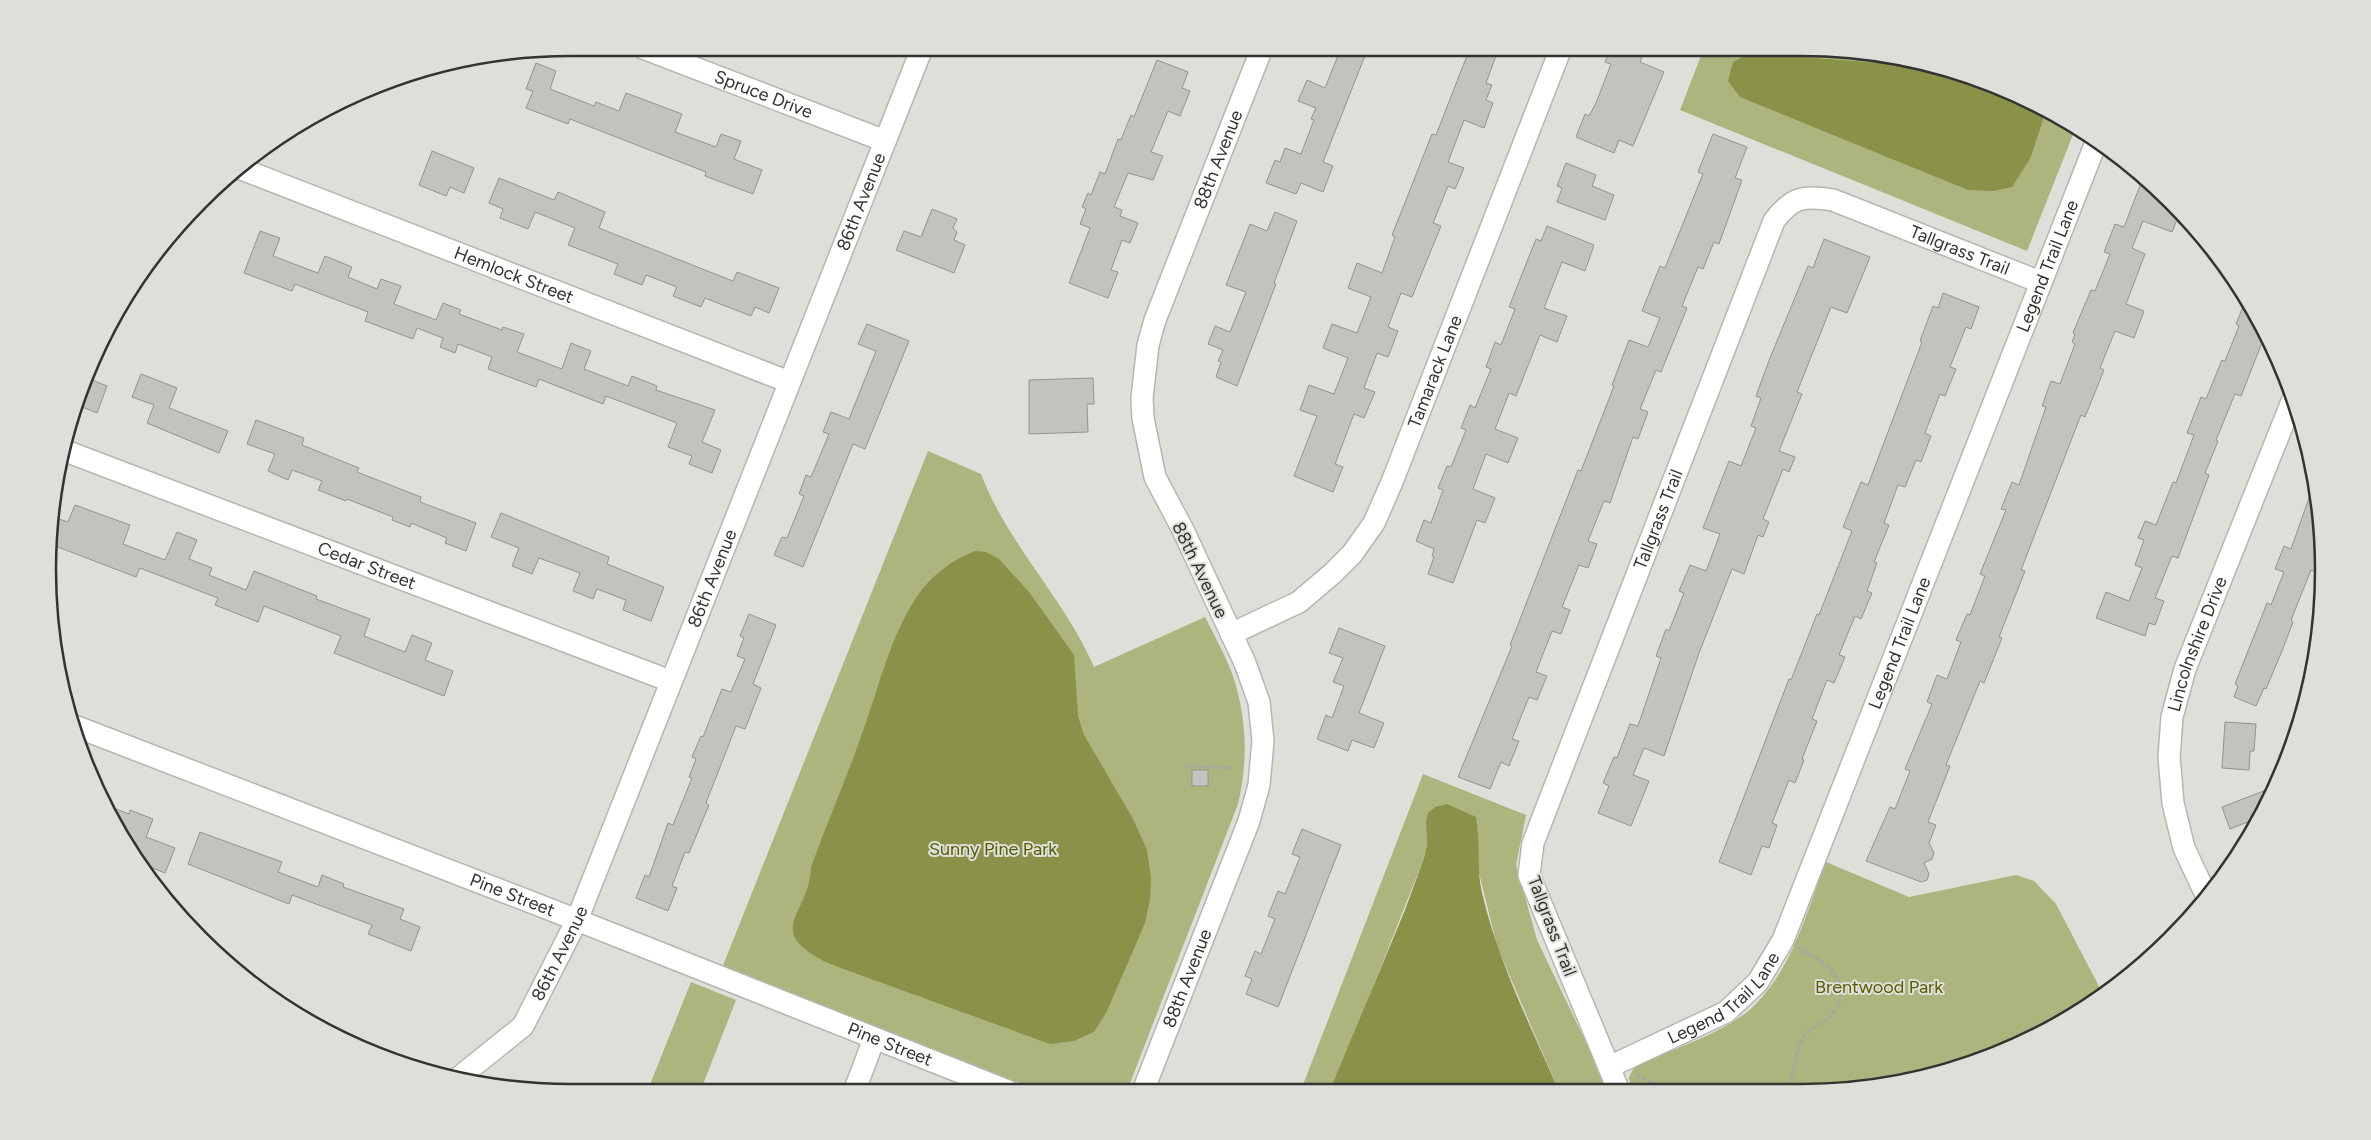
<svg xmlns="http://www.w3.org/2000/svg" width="2371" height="1140" font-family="Figtree,sans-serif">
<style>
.green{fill:#adb47d}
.water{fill:#8a9149}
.building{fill:#c2c3be;stroke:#93948f}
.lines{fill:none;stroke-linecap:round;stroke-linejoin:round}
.street-casing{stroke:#b5b6b1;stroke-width:24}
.path{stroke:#a7a7a2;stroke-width:3;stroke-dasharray:4 2.5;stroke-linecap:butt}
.street{stroke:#fff;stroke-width:21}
.labels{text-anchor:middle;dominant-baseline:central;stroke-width:4;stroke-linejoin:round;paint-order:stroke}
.street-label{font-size:18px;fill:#333331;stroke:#dedfd9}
.park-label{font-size:18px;fill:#565c00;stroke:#dedfd9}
.rim{fill:none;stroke:#333331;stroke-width:2.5}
</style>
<rect width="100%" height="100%" fill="#dedfd9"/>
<!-- green -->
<g class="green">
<path d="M1704 48C1781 48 1861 45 1935 67L1750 53 1910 165 1968 190 2031 157 2046 111 2076 127 2027 251 1680 110Z"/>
<path d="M928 451 981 474C1008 545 1064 598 1094 667L1205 617C1215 637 1227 658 1234 679 1247 721 1248 762 1238 804L1127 1091H1040L722 968Z"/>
<polygon points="1423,774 1526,815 1516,865 1537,940 1593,1057 1605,1089 1558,1089 1497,946 1477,865 1478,827 1426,822 1427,845 1424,858 1340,1070 1330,1090 1301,1090"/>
<path d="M1826 862 1909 897 2016 875 2034 881 2056 904 2103 994 2001 1053 1869 1088 1631 1089 1629 1077 1635 1066C1672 1049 1726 1033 1755 1005 1793 967 1807 911 1826 862Z"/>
<polygon points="691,982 736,1000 700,1092 647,1092"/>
</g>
<!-- water -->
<g class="water">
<polygon points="1750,53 1935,67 2001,87 2046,111 2031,157 2012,187 1993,191 1968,190 1740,97 1728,81 1733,62"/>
<path d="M975 551 986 552 999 559 1029 592 1074 655 1078 716 1084 735 1132 817 1147 850 1151 878 1150 900 1145 923 1107 1011 1094 1032 1074 1041 1050 1044 830 964C760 930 810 916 811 867 828 820 848 775 864 728 880 684 891 634 918 595 932 575 952 560 975 551Z"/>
<path d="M1447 804 1476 817C1481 842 1476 867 1482 893 1498 961 1530 1025 1558 1089L1330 1090 1405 910 1424 858 1427 845 1426 822 1428 813 1435 807Z"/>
</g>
<!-- building -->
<g class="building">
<polygon points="1341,48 1368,48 1323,162 1333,166 1323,192 1301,183 1296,194 1266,183 1275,160 1280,162 1285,148 1301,154 1314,120 1311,119 1316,108 1298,101 1307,80 1325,88"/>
<polygon points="1470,48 1493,48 1492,51 1497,53 1486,83 1492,85 1486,100 1493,103 1484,128 1464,120 1448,162 1464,168 1455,189 1448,186 1433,223 1441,226 1412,297 1401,293 1388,327 1398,331 1388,357 1377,353 1364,388 1375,392 1364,418 1354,414 1335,464 1343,467 1333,492 1294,476 1317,416 1300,410 1309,385 1334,394 1348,358 1323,348 1332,324 1357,333 1371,297 1348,288 1357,263 1382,273 1395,237 1392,235 1408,195 1432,134 1436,135"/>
<polygon points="1610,48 1635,48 1644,51 1640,62 1664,72 1633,146 1619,140 1614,153 1576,137 1585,114 1589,116 1596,103 1611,64 1605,62"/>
<polygon points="1157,60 1188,72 1182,88 1190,91 1180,116 1168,111 1151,152 1163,156 1153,180 1128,173 1114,207 1122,210 1120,216 1138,223 1130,243 1122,240 1111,270 1118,272 1108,298 1069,283 1090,228 1080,224 1086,209 1082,207 1088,193 1091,195 1100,172 1105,174 1118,139 1121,140 1131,115 1134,117"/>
<polygon points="536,63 556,71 550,89 594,106 596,102 619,111 626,93 682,114 675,132 716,147 721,134 741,141 734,159 762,170 753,194 705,176 706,172 570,119 568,124 526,108 533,91 526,89"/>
<polygon points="1713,134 1747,147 1735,178 1742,180 1719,244 1714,242 1703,269 1698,267 1682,306 1687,308 1661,372 1656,370 1640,409 1648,412 1638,439 1633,437 1610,503 1604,501 1588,541 1597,544 1588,568 1579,565 1562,607 1570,610 1561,634 1552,631 1536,672 1547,676 1537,700 1529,697 1512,739 1519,741 1509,766 1501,762 1490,789 1458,777 1512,646 1510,645 1578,470 1581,471 1614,386 1612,385 1629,340 1648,347 1660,318 1642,311 1660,266 1665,268 1688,211 1703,174 1698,172"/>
<polygon points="432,151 474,168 464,193 450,187 446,196 419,185"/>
<polygon points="1566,163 1596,175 1592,186 1614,195 1605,220 1557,202 1562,188 1557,186"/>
<polygon points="499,178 554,200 558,192 605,212 599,228 672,257 733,281 737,272 779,288 769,313 755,307 751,316 705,298 701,307 673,296 677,287 646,275 642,285 614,274 618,264 568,245 575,228 535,212 528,229 500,218 503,209 489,203"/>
<polygon points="2143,178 2171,201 2174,205 2171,215 2178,217 2172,232 2143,221 2132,248 2145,254 2126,304 2144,311 2134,338 2115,331 2100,368 2104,370 2085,417 2081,415 2021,570 2025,571 1999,637 2002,638 1984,683 1980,681 1946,765 1950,766 1928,822 1936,825 1929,843 1934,853 1932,859 1924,863 1929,874 1927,880 1921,882 1866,861 1890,807 1895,809 1910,771 1905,769 1932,704 1927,702 1937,675 1947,679 1961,642 1956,640 1967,614 1970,615 1985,576 1980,574 2006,510 2001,509 2012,482 2019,485 2046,407 2042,406 2051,381 2060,384 2075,344 2072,342 2075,334 2073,333 2080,316 2091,290 2095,291 2110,254 2104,252 2115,224 2124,227"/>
<polygon points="932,209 957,219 953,228 957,232 954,240 965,245 954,273 896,250 904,231 921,237"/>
<polygon points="1275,212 1297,221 1274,283 1276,284 1237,386 1216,377 1221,362 1218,361 1223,350 1208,344 1215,326 1230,332 1246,292 1226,285 1250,224 1267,231"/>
<polygon points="1547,226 1594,245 1585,271 1562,262 1544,308 1567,316 1557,342 1540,335 1516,396 1509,393 1495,429 1518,438 1508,463 1486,454 1473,489 1495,498 1485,523 1477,520 1453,583 1428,574 1434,557 1432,556 1434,549 1416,541 1424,520 1431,523 1443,490 1438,488 1447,466 1451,467 1466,430 1461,428 1470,405 1475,408 1491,369 1486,367 1495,342 1501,345 1515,309 1509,307 1536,239 1541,241"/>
<polygon points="260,231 280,238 273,256 318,273 325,256 352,267 348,277 377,289 381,279 401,286 394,304 436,320 443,303 461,310 459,314 502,330 503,327 524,334 517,352 562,369 571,343 591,351 584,369 628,386 632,376 657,386 656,390 715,410 702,442 721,450 712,473 689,464 692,456 668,447 677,423 606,396 603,404 539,379 536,387 488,369 492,357 458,344 455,353 440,347 443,338 417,328 413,339 365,321 368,312 295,284 292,291 244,273"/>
<polygon points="1824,239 1870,257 1847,313 1831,307 1797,392 1802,394 1779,451 1795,457 1789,472 1783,469 1763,519 1769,522 1763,537 1758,535 1744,574 1732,569 1699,653 1664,756 1644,748 1633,775 1649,781 1631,826 1598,813 1609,786 1603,783 1614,757 1617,758 1630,724 1638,726 1661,658 1656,656 1666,629 1669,631 1684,593 1679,591 1690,565 1706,571 1720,534 1703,528 1729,461 1741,466 1756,428 1751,426 1761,398 1756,396 1770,358 1808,266 1813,268"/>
<polygon points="1943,293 1979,307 1971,329 1966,327 1950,367 1956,369 1945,396 1940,394 1925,433 1931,436 1921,462 1916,460 1905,487 1898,485 1884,523 1889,525 1874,562 1877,563 1867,591 1872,593 1861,619 1855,616 1839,655 1845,657 1834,683 1827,680 1812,719 1817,721 1802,759 1804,760 1795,783 1789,780 1772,823 1777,825 1769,848 1762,846 1751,875 1719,862 1789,679 1791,680 1817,614 1819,615 1852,531 1843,527 1861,482 1868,485 1922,342 1920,341 1933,306 1938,308"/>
<polygon points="2246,299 2265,335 2241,396 2235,394 2216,440 2218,441 2205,473 2209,475 2178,558 2172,556 2155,598 2164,601 2155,625 2149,623 2145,636 2096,618 2106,592 2129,601 2142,568 2135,565 2144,540 2138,538 2145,521 2156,525 2173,482 2176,483 2194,435 2187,433 2201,397 2206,399 2222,360 2225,361 2239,326 2236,324"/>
<polygon points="867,324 909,341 865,449 853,444 803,567 774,555 782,537 787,538 804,496 799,494 806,475 811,477 829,434 823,432 831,412 849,419 865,379 876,351 858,344"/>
<polygon points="141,374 177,388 169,408 228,431 219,453 147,423 154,405 132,397"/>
<polygon points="85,377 107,386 97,413 77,405"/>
<polygon points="1093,378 1094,404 1087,404 1088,432 1029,434 1029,380"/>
<polygon points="256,420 304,438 302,445 359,468 357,472 421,497 420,502 476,523 466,551 445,543 447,538 411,523 410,527 392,520 393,517 347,499 346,501 318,490 322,481 292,470 288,480 268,471 275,454 247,444"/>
<polygon points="2315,481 2323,575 2311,570 2291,620 2293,622 2284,646 2266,689 2264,688 2256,706 2234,697 2238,686 2235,684 2267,603 2271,605 2284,572 2275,569 2284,546 2291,549"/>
<polygon points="75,505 130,525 123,544 165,560 177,532 197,540 189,559 212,568 209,575 246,590 254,571 317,596 316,599 370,619 364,636 405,652 412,635 432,643 425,660 453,671 444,696 334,653 341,636 264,606 258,622 215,605 218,598 140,568 136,577 50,544 53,517 68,522"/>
<polygon points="501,513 609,557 607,564 664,587 651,621 623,610 626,600 597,589 593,599 573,591 580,573 539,558 532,574 512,566 519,548 491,537"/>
<polygon points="749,614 776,625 753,684 761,688 745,729 736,726 706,803 709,805 689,853 685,852 672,886 677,888 668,911 636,898 645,875 649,877 668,823 673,825 692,778 689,777 696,759 692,757 701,736 703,737 722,689 731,692 745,659 737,656 744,638 740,636"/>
<polygon points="1339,628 1385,646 1359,713 1384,723 1374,748 1352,740 1348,751 1317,739 1326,715 1332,718 1344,686 1333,682 1343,658 1329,653"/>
<polygon points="2225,722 2256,724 2254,751 2250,751 2249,770 2222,768"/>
<rect x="1192" y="770" width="16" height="16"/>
<polygon points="2274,787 2255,819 2230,829 2222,807"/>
<polygon points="103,804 129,814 130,810 153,819 146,837 175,848 165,873 140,863"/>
<polygon points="1302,829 1341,845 1278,1007 1246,994 1252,979 1245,976 1255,951 1261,954 1275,919 1268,916 1278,891 1285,894 1300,857 1292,854"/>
<polygon points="200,832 282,862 278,872 318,887 322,875 344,884 343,887 404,909 400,919 420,927 411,951 368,934 372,925 292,895 289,904 188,864"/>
</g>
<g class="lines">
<!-- street casing -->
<g class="street-casing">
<g id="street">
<path id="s1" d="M643 48 885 141"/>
<path id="s2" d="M239 168 789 382"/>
<path id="s3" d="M63 450 670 681"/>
<path id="s4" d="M1231 634 1299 602 1333 573 1352 554 1374 523 1392 482 1561 48"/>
<path id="s5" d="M72 725 554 911 1008 1091"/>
<path id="s6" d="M2207 897 2184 848 2173 803 2169 757 2172 717 2185 669 2293 399"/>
<path id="s7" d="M1609 1067 1726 1012 1758 982 1783 940 2097 140"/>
<path id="s8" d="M457 1079 523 1026 577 920 922 48"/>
<path id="s9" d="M1618 1089 1529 875 1533 843 1774 221C1792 197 1804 195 1833 200L2040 282"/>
<path id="s10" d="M1143 1091 1249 821 1259 785 1263 741 1259 702 1245 663 1183 530 1155 477 1143 418 1142 398 1148 345 1155 320 1262 48"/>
<polyline points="854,1092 874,1039"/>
</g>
</g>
<!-- path -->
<g class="path">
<polyline points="1185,766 1232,768"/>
<polyline points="1636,1075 1666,1089"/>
<path d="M1789 1088C1794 1072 1795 1050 1804 1036 1810 1028 1822 1024 1829 1017 1860 984 1827 963 1798 948"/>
</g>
<!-- street -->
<use href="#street" class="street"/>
</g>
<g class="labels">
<!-- street labels -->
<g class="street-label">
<text stroke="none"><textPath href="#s1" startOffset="129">Spruce Drive</textPath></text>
<text stroke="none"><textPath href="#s10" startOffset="991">88th Avenue</textPath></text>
<text stroke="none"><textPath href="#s8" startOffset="976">86th Avenue</textPath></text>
<text stroke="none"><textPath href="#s9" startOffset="1135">Tallgrass Trail</textPath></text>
<text stroke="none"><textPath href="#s7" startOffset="946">Legend Trail Lane</textPath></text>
<text stroke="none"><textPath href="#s2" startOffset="295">Hemlock Street</textPath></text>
<text stroke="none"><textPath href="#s4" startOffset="348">Tamarack Lane</textPath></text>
<text stroke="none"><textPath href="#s9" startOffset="611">Tallgrass Trail</textPath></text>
<text stroke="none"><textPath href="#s3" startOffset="325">Cedar Street</textPath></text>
<text transform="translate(1200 570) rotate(64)">88th Avenue</text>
<text stroke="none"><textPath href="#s8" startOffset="571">86th Avenue</textPath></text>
<text stroke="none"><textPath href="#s7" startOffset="541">Legend Trail Lane</textPath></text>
<text stroke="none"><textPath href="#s6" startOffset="264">Lincolnshire Drive</textPath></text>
<text stroke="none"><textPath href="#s5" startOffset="472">Pine Street</textPath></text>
<text transform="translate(1552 926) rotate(69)">Tallgrass Trail</text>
<text stroke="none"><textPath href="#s8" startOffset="166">86th Avenue</textPath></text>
<text stroke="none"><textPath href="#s10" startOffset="121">88th Avenue</textPath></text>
<text stroke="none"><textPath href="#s7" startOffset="136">Legend Trail Lane</textPath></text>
<text stroke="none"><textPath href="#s5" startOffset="878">Pine Street</textPath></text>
</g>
<!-- park labels -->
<g class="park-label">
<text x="993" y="849">Sunny Pine Park</text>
<text x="1879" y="987">Brentwood Park</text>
</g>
</g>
<!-- crop -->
<path d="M0 0H2371V1140H0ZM570 56H1801A514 514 0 0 1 2315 570V570A514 514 0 0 1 1801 1084H570A514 514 0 0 1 56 570V570A514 514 0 0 1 570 56Z" fill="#dedfd9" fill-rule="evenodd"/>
<path class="rim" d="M570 56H1801A514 514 0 0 1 2315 570V570A514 514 0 0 1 1801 1084H570A514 514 0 0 1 56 570V570A514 514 0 0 1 570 56Z"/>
</svg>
